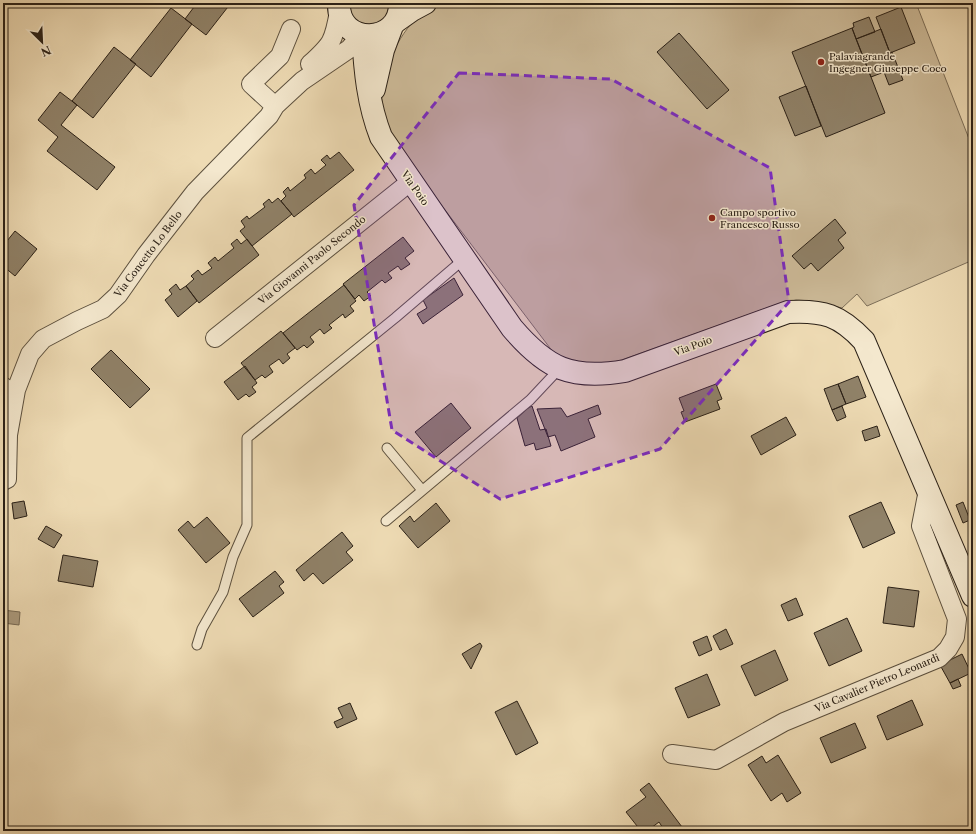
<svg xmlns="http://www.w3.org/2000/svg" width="976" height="834" viewBox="0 0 976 834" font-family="'Libre Caslon Text',serif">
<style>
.green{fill:#cdbb99;stroke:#7c6e58}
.water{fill:#ac9c7f;stroke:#786b55}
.building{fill:#908269;stroke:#2b2117}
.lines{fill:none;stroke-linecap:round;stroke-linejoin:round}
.lane-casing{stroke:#5c503e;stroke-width:11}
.street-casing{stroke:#5c503e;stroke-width:20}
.secondary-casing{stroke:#2b2117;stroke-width:24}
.lane{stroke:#f4e8ce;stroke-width:9}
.street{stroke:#f4e8ce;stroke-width:18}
.secondary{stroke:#f4e8ce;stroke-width:22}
.marked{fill:#7b2cbf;fill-opacity:0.2;stroke:#7b2cbf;stroke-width:3;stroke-dasharray:8 5;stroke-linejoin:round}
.poi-dot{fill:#8f2418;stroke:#f4e8ce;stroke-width:1.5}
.labels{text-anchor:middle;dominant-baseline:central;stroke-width:3;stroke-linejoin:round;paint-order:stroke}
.poi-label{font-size:10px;fill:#2b2117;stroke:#f4e8ce;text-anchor:start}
.street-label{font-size:10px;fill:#2b2117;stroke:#f4e8ce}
</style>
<rect width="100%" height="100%" fill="#eedbb4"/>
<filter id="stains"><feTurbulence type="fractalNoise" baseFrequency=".005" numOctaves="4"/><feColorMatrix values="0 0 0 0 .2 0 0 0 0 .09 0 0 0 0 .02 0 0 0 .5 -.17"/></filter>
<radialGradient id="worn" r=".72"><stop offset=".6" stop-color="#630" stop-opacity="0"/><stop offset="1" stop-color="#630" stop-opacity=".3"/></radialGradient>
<!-- green -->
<path class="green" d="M347,3h44l-2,10 -9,10 -14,2 -12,-5z
M447,3h469l57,146v111l-106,46 -10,-12 -15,14 -30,-7 -16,-1 -21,5 -153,55c-24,6 -50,7 -69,-8l-152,-200c-7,-11 -14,-23 -17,-36 -8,-31 7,-68 27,-92 8,-10 24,-17 36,-21z"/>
<!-- water -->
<path class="water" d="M3,610l17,2 -1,13 -16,-2z"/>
<!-- building -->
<path class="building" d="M197,3h34l-25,32 -21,-16z
M901,7l14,36 -25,10 -14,-36z
M171,8l21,16 -41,53 -21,-17z
M869,17l6,15 -19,7 -4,-11 2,-1 -1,-4z
M852,28l33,85 -59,24 -34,-85z
M881,29l9,24 2,-1 11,28 -14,5 -5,-13 -13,5 -15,-38z
M679,33l50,57 -22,19 -50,-57z
M114,47l22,17 -43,54 -21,-17z
M806,86l15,40 -26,10 -16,-39z
M60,92l17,13 -16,20 54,42 -18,23 -50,-39 11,-14 -20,-17z
M339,152l15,18 -60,47 -13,-16 5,-5 -3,-4 5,-5 2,4 16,-13 -2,-3 7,-6 4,5 11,-9 -5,-5 6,-5 3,4z
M278,198l14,16 -40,32 -12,-15 5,-4 -4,-6 6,-5 2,3 16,-12 -2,-3 6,-5 3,4z
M835,219l11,14 -8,7 6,8 -26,23 -7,-8 -7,6 -12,-13z
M15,231l22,18 -22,27 -12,-10v-20z
M403,237l11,14 -9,7 5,6 -9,6 -3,-4 -10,7 4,5 -7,5 -3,-3 -15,12 4,4 -7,5 -5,-6 -4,4 -12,-15z
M237,239l4,5 6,-5 12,16 -60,48 -13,-17 8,-7 -3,-3 7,-6 4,5 10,-7 -4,-5 7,-6 3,4 16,-13 -3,-4z
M454,278l9,17 -40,29 -6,-10 10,-6 -4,-8z
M176,284l4,6 6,-4 11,15 -19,16 -13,-17 7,-6 -3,-4z
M344,285l12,16 -6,5 4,5 -9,7 -2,-4 -14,11 3,3 -8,6 -4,-5 -10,8 4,5 -7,6 -3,-3 -7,5 -14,-17z
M281,331l14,17 -8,6 3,4 -7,6 -4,-5 -10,7 4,6 -8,6 -3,-3 -7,5 -14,-17z
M111,350l39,39 -20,19 -39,-39z
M245,366l12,17 -5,4 4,5 -7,5 -3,-3 -8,6 -14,-18z
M858,376l8,21 -20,7 -8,-20z
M716,384l6,15 -5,2 3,8 -35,13 -4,-10 3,-1 -5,-13z
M838,384l8,20 -14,6 -8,-21z
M451,403l20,25 -35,29 -21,-25z
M598,405l3,9 -13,5 7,18 -34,14 -6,-16 -7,2 -11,-28 24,-1 6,9z
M532,406l8,24 6,-1 5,17 -15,4 -2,-7 -9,3 -8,-28 11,-10z
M842,406l4,11 -9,4 -5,-11z
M786,417l10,18 -35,20 -10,-19z
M877,426l3,10 -15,5 -3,-10z
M24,501l3,15 -13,3 -2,-16z
M881,502l14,31 -32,15 -14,-32z
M963,502l7,18 -7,3 -7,-18z
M436,503l14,18 -32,27 -19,-22 11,-10 4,6z
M207,517l23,26 -24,20 -28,-33 10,-9 6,7z
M46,526l16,9 -8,13 -16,-9z
M342,532l11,14 -7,6 7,8 -30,24 -10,-11 -9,8 -8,-11z
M63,555l35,6 -5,26 -35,-6z
M275,571l9,11 -5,4 5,7 -31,24 -14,-18z
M888,587l31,4 -5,36 -31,-4z
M796,598l7,17 -15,6 -7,-16z
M847,618l15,33 -33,15 -15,-33z
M726,629l7,15 -13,6 -7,-14z
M707,636l5,14 -13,6 -6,-14z
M480,643l2,3 -11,23 -9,-15z
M775,650l13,30 -33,16 -14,-30z
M962,654l9,19 -21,10 -10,-18z
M707,674l13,31 -32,13 -13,-30z
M958,679l3,7 -8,3 -3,-6z
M912,700l11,25 -36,15 -10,-24z
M517,701l21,42 -22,12 -21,-43z
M350,703l7,16 -20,9 -3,-6 9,-4 -5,-10z
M855,723l11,25 -35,15 -11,-25z
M778,755l23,38 -14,9 -5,-9 -11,8 -23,-36 14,-9 4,7z
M649,783l36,48h-20l-6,-9 -12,9h-6l-15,-19 20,-15 -6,-7z"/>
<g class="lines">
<defs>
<path id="lane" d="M3,381l13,9
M387,448l35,42
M386,521l144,-121 30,-32
M197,645l5,-16 21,-37 10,-35 14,-32v-87l148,-120 69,-59"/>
<path id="street" d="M310,64c22,-20 24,-23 29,-53
M275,106l-24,-22 29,-28 11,-27
M215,338l195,-156
M3,481l4,-2 1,-44 8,-45 14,-36 13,-15 34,-18 26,-12 15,-14 28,-40 49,-63 74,-76 6,-10 27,-25 47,-32 12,-14
M672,754l44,6 68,-38 155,-64 9,-9 7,-12 2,-18 -36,-93 7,-36"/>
<path id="secondary" d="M339,3c-2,43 62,43 61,0
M395,22l17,-12 13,-7
M363,35c2,35 5,69 18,102l131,191c35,41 59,52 113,43l163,-59c35,-2 52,3 76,29l109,255
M374,89l9,-39 9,-24"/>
</defs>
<!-- lane casing -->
<use href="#lane" class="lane-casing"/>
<!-- street casing -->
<use href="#street" class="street-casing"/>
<!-- secondary casing -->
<use href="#secondary" class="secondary-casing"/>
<!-- lane -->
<use href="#lane" class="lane"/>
<!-- street -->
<use href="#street" class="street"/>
<!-- secondary -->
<use href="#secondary" class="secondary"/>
</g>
<!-- marked area -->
<path class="marked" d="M459,73l152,6 159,89 19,134 -129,147 -160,50 -108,-69 -38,-225z"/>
<!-- markers -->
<g class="poi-dot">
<circle cx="821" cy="62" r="4"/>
<circle cx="712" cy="218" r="4"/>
</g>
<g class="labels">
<!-- poi labels -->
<g class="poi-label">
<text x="829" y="56">Palaviagrande<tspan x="829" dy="12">Ingegner Giuseppe Coco</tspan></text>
<text x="720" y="212">Campo sportivo<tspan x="720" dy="12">Francesco Russo</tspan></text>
</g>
<!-- street labels -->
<g class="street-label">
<text transform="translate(415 188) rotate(55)">Via Poio</text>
<text transform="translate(148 254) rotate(-53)">Via Concetto Lo Bello</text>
<text transform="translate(312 260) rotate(-39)">Via Giovanni Paolo Secondo</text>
<text transform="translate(693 346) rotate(-20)">Via Poio</text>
<text transform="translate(877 683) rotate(-23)">Via Cavalier Pietro Leonardi</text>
</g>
</g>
<!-- margin -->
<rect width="976" height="834" fill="none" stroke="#eedbb4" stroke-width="16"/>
<rect x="4" y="4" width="968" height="826" fill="none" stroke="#2b2117" stroke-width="2"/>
<rect x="8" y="8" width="960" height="818" fill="none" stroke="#2b2117"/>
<!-- north arrow -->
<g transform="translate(42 42) rotate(156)" stroke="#f4e8ce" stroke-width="3" paint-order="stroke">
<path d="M0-3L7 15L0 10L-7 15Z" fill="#2b2117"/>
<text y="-6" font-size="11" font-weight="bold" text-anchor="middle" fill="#2b2117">N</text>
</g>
<rect width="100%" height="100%" filter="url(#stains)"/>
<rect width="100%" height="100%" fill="url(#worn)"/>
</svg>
